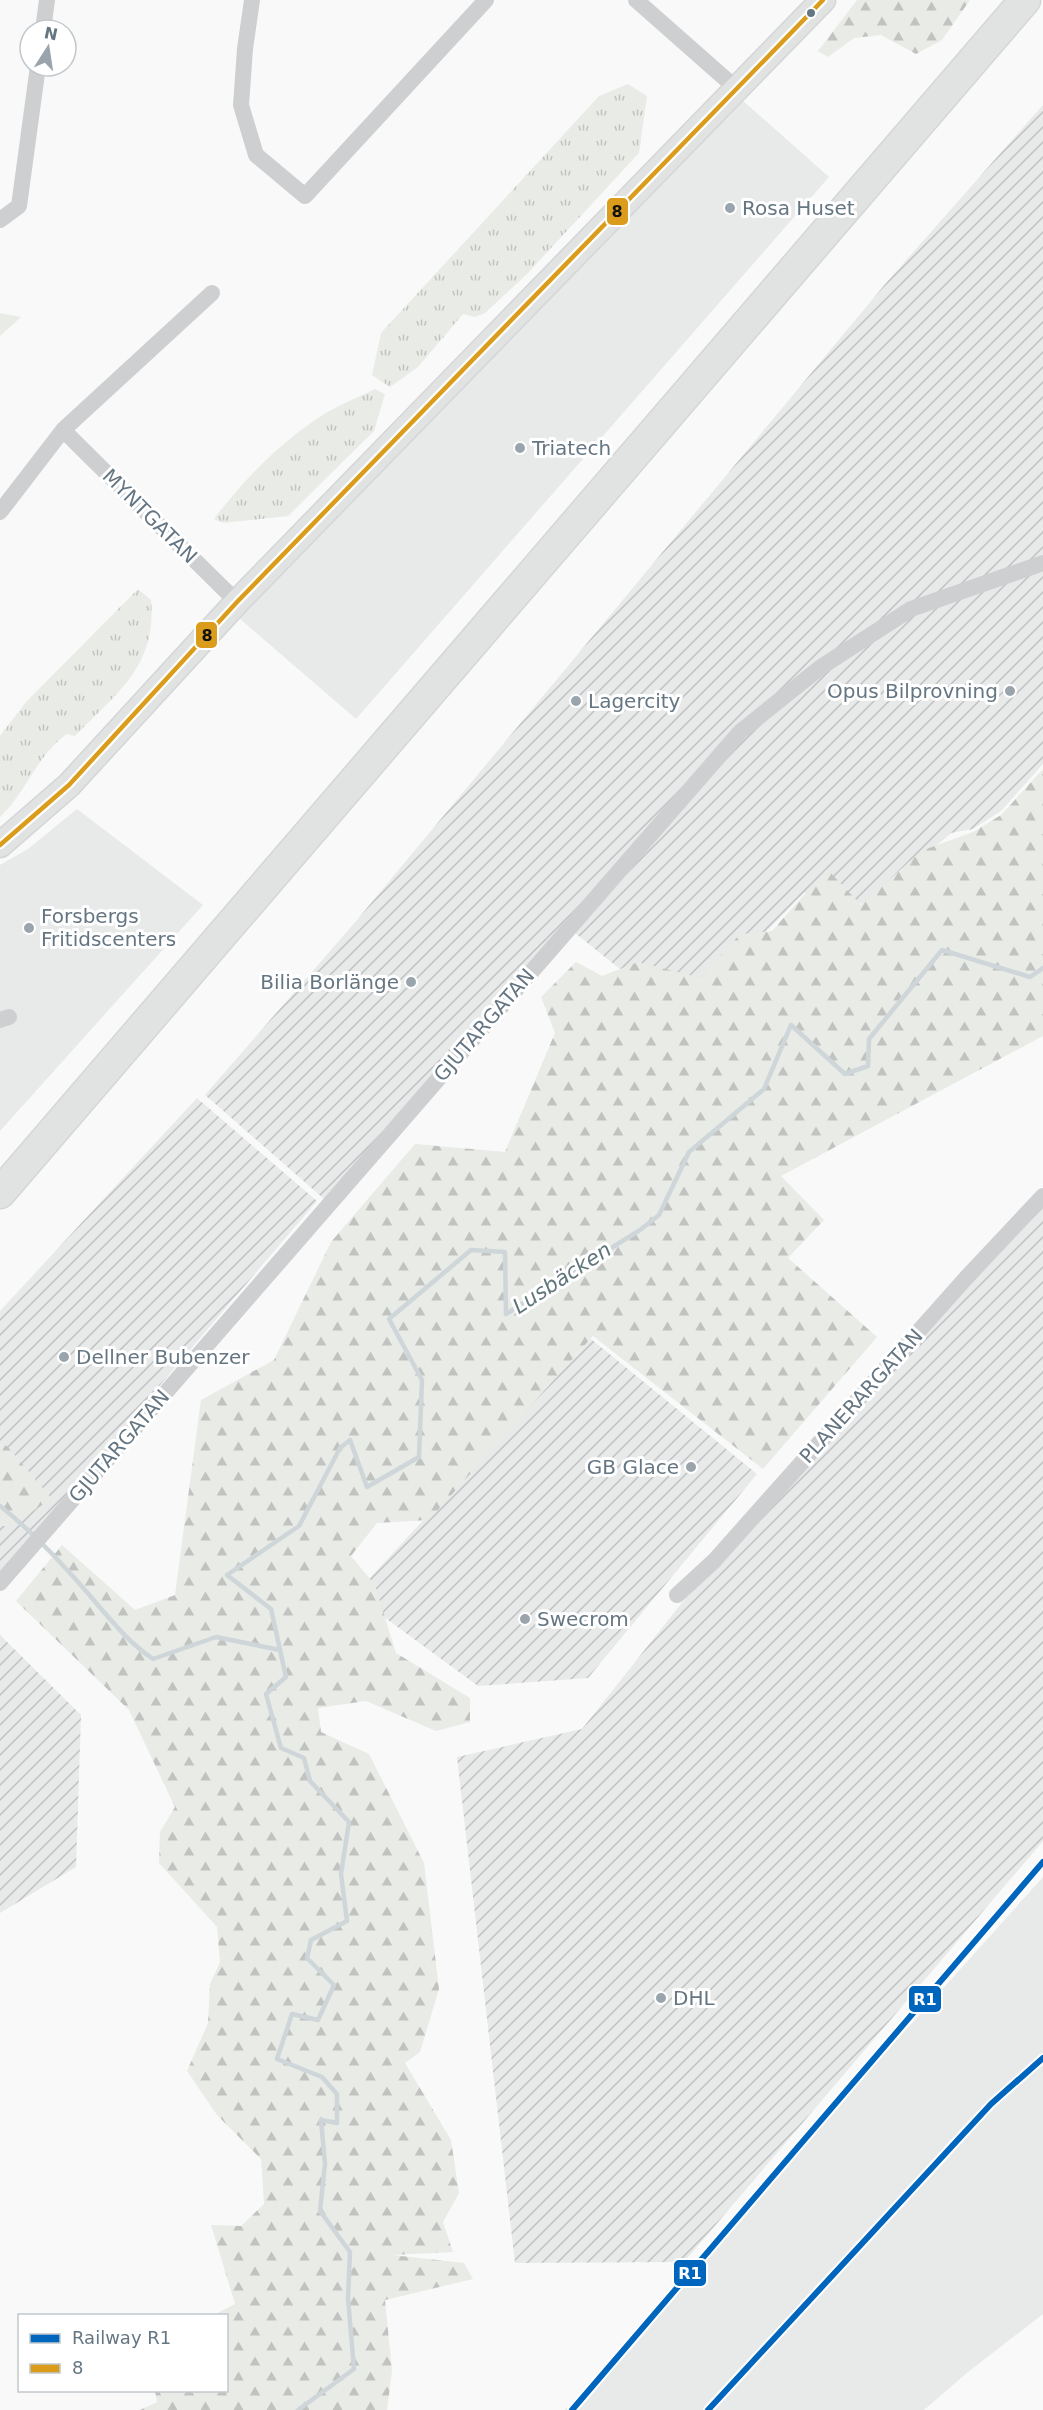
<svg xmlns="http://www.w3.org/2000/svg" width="1043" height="2410" viewBox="0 0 1043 2410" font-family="'DejaVu Sans',sans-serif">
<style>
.built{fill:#e8e9e9}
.industrial{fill:url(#industrial-furrows)}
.grass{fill:url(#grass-tufts)}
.forest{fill:url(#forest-firs)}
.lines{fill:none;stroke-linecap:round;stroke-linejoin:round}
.stream{stroke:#ced6d9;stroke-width:4.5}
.secondary-casing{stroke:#d5d6d7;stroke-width:27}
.highway-casing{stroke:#d5d6d6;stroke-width:33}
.street{stroke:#cecfd0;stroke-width:16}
.secondary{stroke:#e1e2e2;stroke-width:24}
.highway{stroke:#e1e2e2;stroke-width:30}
.bus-1-casing{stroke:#fff;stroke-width:9}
.bus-1{stroke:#da9c1a;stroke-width:4.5}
.rail-1-casing{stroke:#fff;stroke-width:10}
.rail-1{stroke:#0065bd;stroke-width:6}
.bus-dot{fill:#657683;stroke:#fff;stroke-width:2}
.poi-dot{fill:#99a4ac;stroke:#fff;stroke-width:2}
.labels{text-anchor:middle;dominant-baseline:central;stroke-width:6;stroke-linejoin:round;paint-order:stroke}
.poi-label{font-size:20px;fill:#657683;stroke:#fff;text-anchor:start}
.street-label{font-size:20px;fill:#657683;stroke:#fff}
.water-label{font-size:21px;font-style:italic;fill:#60757c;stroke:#fff}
.line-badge{stroke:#fff;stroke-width:2}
.badge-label{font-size:16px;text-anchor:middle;font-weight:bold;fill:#fff}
.pale-badge-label{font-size:16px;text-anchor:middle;font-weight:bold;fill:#111}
</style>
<defs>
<pattern id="industrial-furrows" width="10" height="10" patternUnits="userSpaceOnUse" patternTransform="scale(1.5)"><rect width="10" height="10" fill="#e8e9e9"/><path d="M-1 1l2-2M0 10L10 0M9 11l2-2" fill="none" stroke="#c0c1c2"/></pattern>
<pattern id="grass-tufts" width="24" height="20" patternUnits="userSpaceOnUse" patternTransform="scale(1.5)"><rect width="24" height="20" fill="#e8ebe6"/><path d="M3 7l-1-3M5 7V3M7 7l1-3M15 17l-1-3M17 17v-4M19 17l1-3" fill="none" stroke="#c0c3c0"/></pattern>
<pattern id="forest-firs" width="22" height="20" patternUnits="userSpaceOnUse" patternTransform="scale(1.5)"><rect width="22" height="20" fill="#e8ebe6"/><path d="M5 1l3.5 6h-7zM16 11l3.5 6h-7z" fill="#c0c3c0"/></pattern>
</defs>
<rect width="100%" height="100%" fill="#f9f9f9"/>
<!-- built -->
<path class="built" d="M741,99l88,78 -473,542 -117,-101z
M77,809l126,96 -203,226v-266l28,-16z
M1043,1877v437l-75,58 -44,38h-359z"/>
<!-- industrial -->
<path class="industrial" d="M1043,105v659l-42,47 -28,18 -22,4 -82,72 -65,-12 -123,125 -111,-89 -246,270 -119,-104 152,-175 529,-637z
M197,1098l120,103 -317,372v-262z
M1043,1196v645l-359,421 -169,1 -58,-506 125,-28 148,-187z
M591,1339l166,135 -169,204 -110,8 -124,-91z
M0,1635l81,80 -5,152 -76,46z"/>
<!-- grass -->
<path class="grass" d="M628,84l19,12 -8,57 -112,121 -42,39 -10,4 -12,-3 -45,53 -28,20 -18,-12 9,-42 218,-237z
M0,313l21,4 -21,19z
M375,389l10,5 -11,37 -86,85 -65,7 -9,-4c29,-39 66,-76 107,-103 17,-11 36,-18 54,-27z
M138,589l13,11c6,66 -34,93 -76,136l-8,-2c-29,19 -41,59 -67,83v-81l26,-34z"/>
<!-- forest -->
<path class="forest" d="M857,0h113l-28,40 -26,14 -35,-19 -27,3 -26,19 -10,-6z
M1043,769v267l-262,140 43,44 -36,38 89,79 -114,132 -170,-133 -164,184 -52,3 -26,33 24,29 21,68 74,45v24l-34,9 -70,-30 -48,7 3,24 48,22 55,109 15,126 -19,63 -15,11 46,77 8,53 -16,29 10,30 -61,3 72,8 9,16 -88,21 7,71 -5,39h-247l17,-8 -2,-11 71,-1v-74l-12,-1 21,-11 -24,-79 30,1 23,-22 -3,-45 -44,-44 -30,-44 21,-48 2,-39 10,-22 -3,-35 -58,-64 1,-31 15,-25 -46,-97 -113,-109 46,-56 73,65 40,-15 26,-195 73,-40 57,-118 84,-98 90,8 50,-119 -14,-36 35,-35 26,14 36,-14 63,16 39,-44 32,-3 55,-62 34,36 60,-54 52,-19 28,-17z
M0,1444l7,2 45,53 -44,27h-8z"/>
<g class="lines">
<!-- stream -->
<path class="stream" d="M0,1506c32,25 59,54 85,84 22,25 41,51 68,69l63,-22 64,13
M298,2410l56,-41 -6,-71 2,-46 -30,-41 5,-47 -4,-44 16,3v-29l-15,-17 -45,-18 15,-45 26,6 16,-35 -27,-27 4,-18 36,-19 -6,-47 8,-52 -39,-41 -6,-23 -23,-10 -15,-54 20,-17 -15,-68 -44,-34 72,-49 41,-78 10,-8 17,47 52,-30 3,-77 -33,-61 82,-69 34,2 1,62 134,-84 19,-15 30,-63 75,-63 27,-64 54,49 23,-8 1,-27 73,-89 88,27 13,-9"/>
<defs>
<path id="secondary" d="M0,845l69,-60 168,-183 586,-602"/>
<path id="highway" d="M0,1193l1025,-1193"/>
</defs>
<!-- secondary casing -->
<use href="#secondary" class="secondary-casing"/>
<!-- highway casing -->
<use href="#highway" class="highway-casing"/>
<!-- street -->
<path class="street" d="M252,0l-7,49 -4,56 15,50 49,41 181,-196
M636,0l102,90
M43,30l4,-30
M0,220l19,-14 19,-140
M63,430l174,172
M0,512l63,-82 149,-137
M0,1020l9,-3
M0,1583l740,-851 81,-65 90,-58 132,-46
M677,1595l37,-34 252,-283 77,-82"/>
<!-- secondary -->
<use href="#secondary" class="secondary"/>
<!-- highway -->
<use href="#highway" class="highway"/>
<defs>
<path id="bus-1" d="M0,845l69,-60 168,-183 586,-602"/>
</defs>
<!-- bus-1 casing -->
<use href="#bus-1" class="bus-1-casing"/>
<!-- bus-1 -->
<use href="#bus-1" class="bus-1"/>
<defs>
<path id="rail-1" d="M572,2410l471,-548
M708,2410l283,-306 52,-46"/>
</defs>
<!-- rail-1 casing -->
<use href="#rail-1" class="rail-1-casing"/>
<!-- rail-1 -->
<use href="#rail-1" class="rail-1"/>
</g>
<!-- markers -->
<circle class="bus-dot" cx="811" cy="13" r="5"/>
<g class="poi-dot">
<circle cx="730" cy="208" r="6"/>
<circle cx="520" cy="448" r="6"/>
<circle cx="1010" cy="691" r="6"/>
<circle cx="576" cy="701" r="6"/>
<circle cx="29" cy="928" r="6"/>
<circle cx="411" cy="982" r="6"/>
<circle cx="64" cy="1357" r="6"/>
<circle cx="691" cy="1467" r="6"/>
<circle cx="525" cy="1619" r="6"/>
<circle cx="661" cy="1998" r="6"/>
</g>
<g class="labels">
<!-- poi labels -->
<g class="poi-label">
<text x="742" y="208">Rosa Huset</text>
<text x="532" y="448">Triatech</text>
<text x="998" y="691" text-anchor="end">Opus Bilprovning</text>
<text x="588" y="701">Lagercity</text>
<text x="41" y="916">Forsbergs<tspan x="41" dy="23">Fritidscenters</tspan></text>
<text x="399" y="982" text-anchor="end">Bilia Borlänge</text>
<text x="76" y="1357">Dellner Bubenzer</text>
<text x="679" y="1467" text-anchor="end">GB Glace</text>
<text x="537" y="1619">Swecrom</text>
<text x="673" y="1998">DHL</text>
</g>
<!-- street labels -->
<g class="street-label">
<text transform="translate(150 516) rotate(45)">MYNTGATAN</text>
<text transform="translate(484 1025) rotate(-49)">GJUTARGATAN</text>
<text transform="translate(861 1396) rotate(-48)">PLANERARGATAN</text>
<text transform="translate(119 1446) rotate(-49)">GJUTARGATAN</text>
</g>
<!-- water labels -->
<g class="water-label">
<text transform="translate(562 1278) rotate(-33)">Lusbäcken</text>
</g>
</g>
<g class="line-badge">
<rect x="606" y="197" width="23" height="29" rx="6" fill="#da9c1a"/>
<rect x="195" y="621" width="23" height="28" rx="6" fill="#da9c1a"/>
<rect x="908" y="1985" width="34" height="28" rx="6" fill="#0065bd"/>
<rect x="673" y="2259" width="34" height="28" rx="6" fill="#0065bd"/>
</g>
<g class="badge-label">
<text x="925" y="2005">R1</text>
<text x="690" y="2279">R1</text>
</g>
<g class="pale-badge-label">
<text x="617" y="217">8</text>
<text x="207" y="641">8</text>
</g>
<!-- legend -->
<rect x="18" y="2314" width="210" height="78" fill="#ffffff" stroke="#c1c8cd" stroke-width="1.5"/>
<rect x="30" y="2334" width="30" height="9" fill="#0065bd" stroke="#c1c8cd" stroke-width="1.5"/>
<text x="72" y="2344" font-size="18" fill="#657683">Railway R1</text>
<rect x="30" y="2364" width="30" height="9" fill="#da9c1a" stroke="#c1c8cd" stroke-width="1.5"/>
<text x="72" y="2374" font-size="18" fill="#657683">8</text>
<!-- north arrow -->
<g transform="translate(48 48) rotate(12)"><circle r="28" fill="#ffffff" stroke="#c1c8cd" stroke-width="1.5"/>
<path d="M0-4.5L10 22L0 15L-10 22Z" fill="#99a4ac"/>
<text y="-9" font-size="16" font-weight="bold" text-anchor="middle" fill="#657683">N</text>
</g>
</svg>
